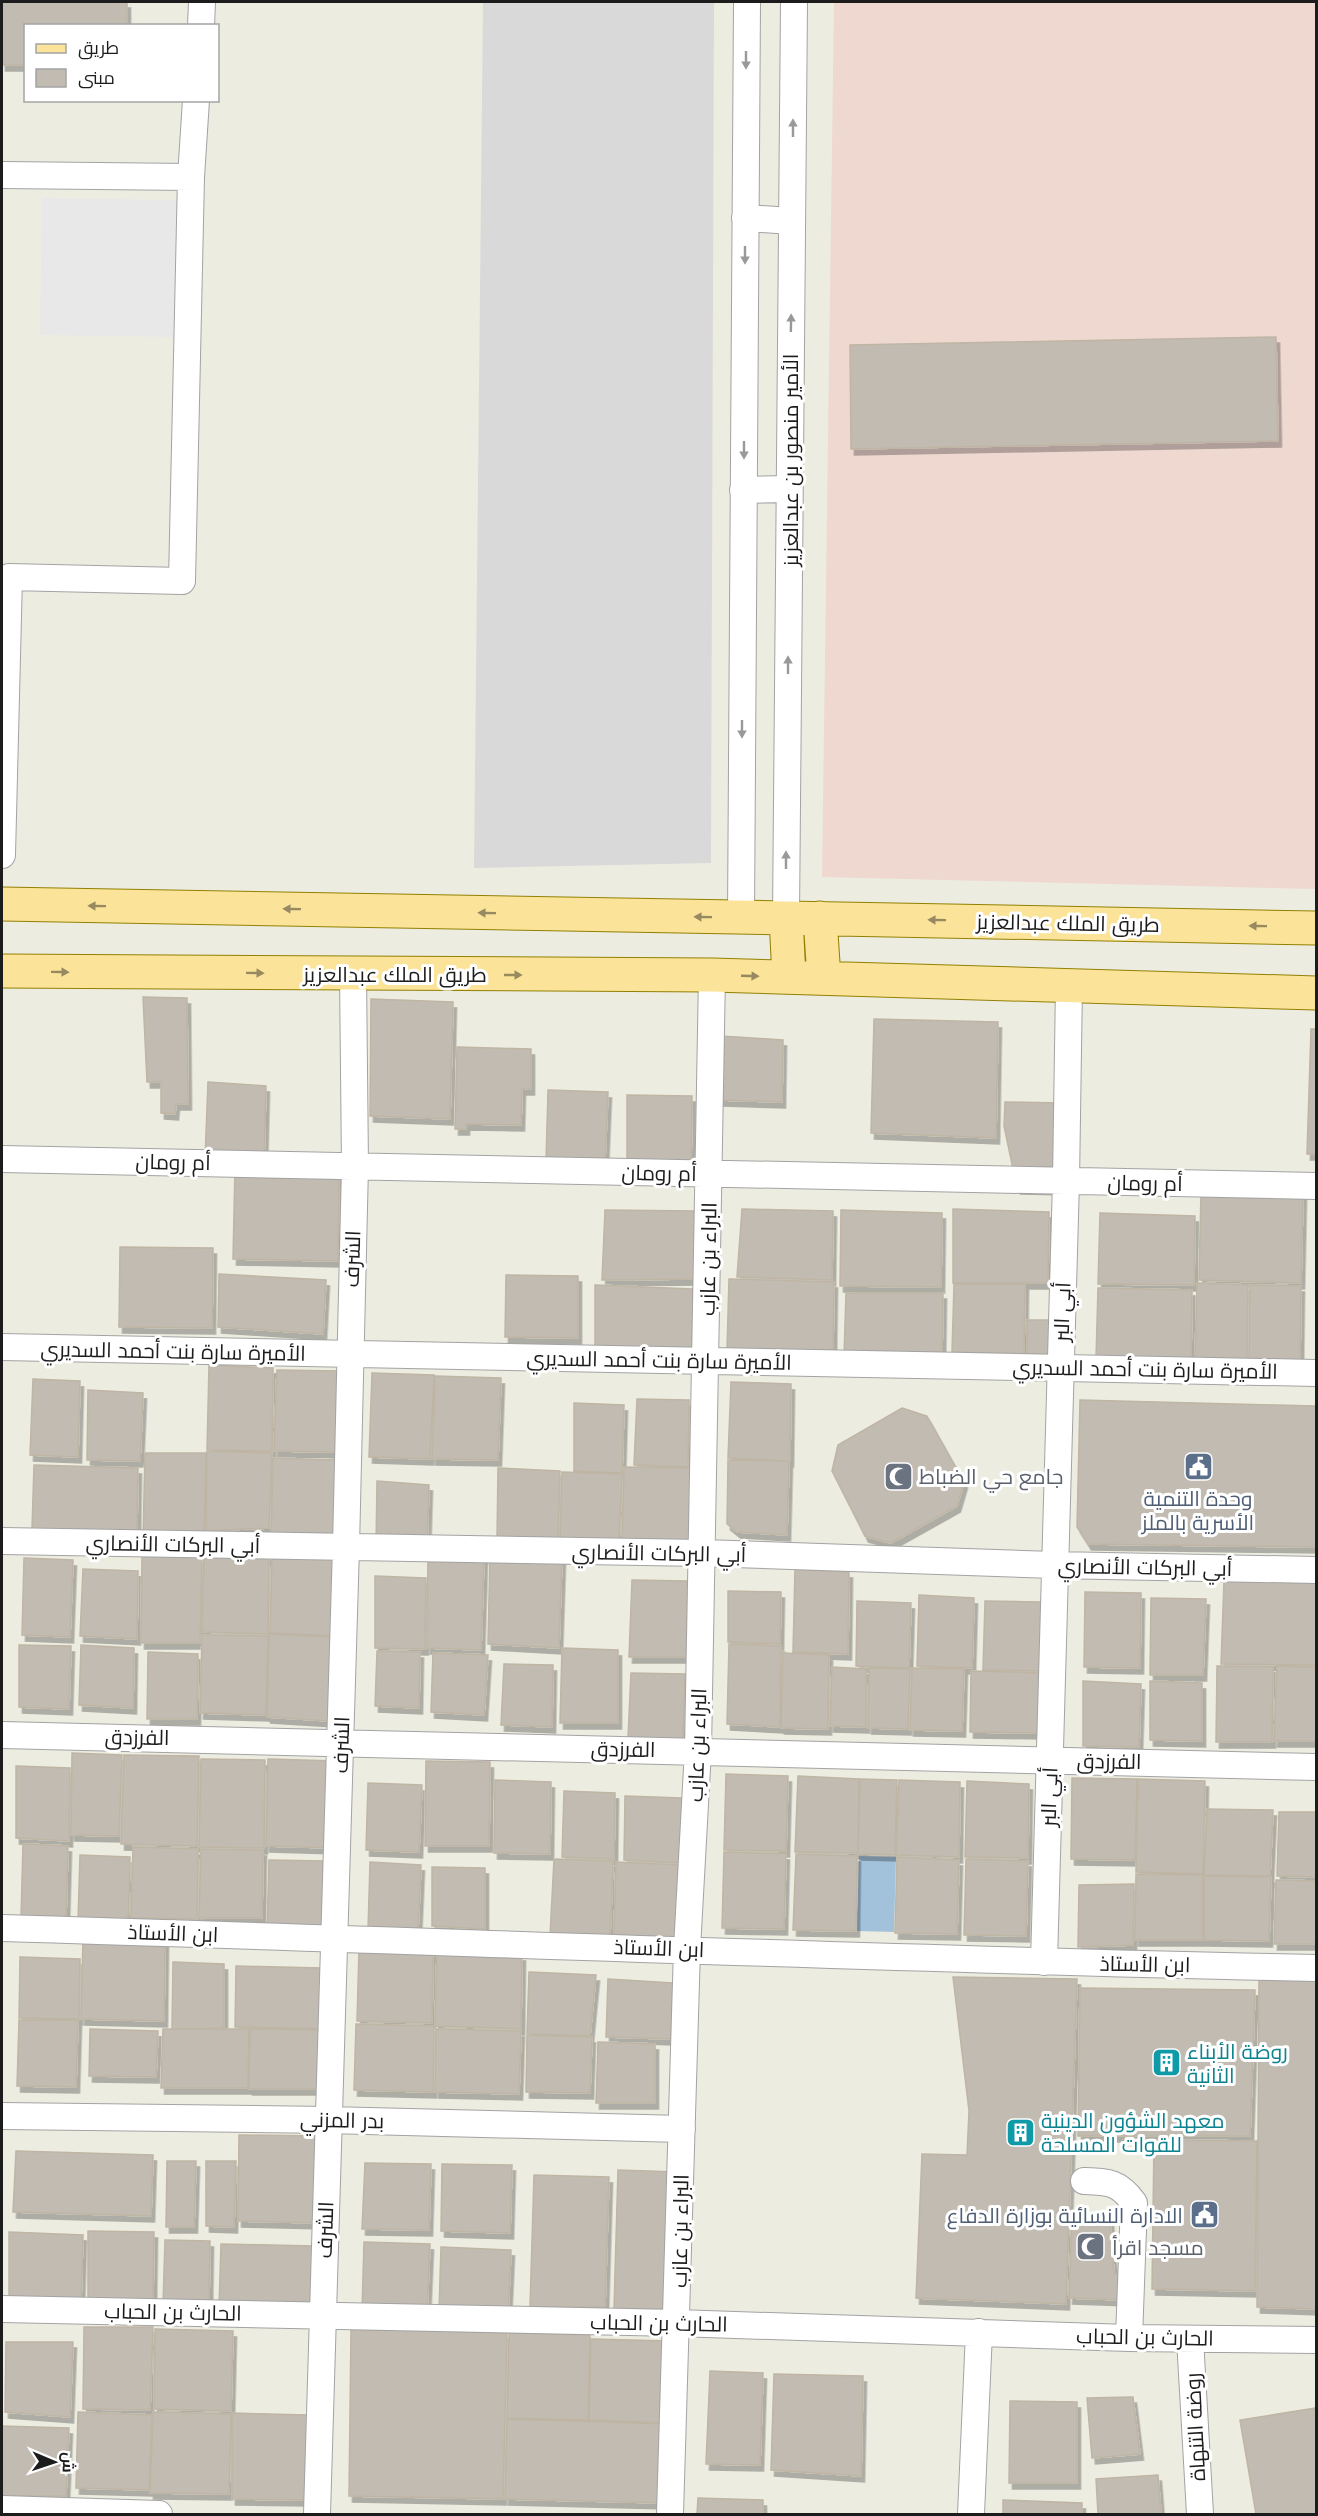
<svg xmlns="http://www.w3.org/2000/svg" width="1318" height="2516" viewBox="0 0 1318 2516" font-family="Inter,Cairo,sans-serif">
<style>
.residential{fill:#dad9d9}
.commercial{fill:#efd8d0}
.parking{fill:#e8e8e8}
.water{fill:#a2c2db}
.building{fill:#c2bbb1;stroke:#bfb5a4;stroke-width:1.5;filter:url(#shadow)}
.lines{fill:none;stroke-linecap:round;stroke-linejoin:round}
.minor-casing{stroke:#a3a3a3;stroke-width:28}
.major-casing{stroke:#928002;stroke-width:35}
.minor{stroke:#fff;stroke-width:26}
.major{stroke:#fbe499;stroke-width:33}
.oneway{fill:#999}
.oneway2{fill:#978a61}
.labels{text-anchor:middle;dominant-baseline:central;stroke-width:6;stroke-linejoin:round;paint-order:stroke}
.street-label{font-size:21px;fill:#1c1c1c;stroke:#fff}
.worship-label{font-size:21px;fill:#5b616d;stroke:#fff;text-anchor:start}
.service-label{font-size:21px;fill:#4e5e75;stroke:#fff}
.culture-label{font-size:21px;fill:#0d838f;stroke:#fff;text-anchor:start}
</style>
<defs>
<filter id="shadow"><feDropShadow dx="3.5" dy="6" stdDeviation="0" flood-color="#0004"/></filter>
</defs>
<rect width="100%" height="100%" fill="#edece1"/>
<!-- residential -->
<path class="residential" d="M483,2h231l-3,861 -237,5z"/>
<!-- commercial -->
<path class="commercial" d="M834,2h482v887l-494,-12z"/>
<!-- parking -->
<path class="parking" d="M42,198l137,2 -2,137 -137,-2z"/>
<!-- water -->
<path class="water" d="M859,1856l37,1 -2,75 -37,-1z"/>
<!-- building -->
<path class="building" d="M2,2h125v24h-101v39h-24z
M1276,337l2,104 -427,8 -1,-104z
M143,997l44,1 1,106h-12l-1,10 -14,-1v-31h-14z
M371,999l82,3 -3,117 -80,-3z
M874,1019l124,3 -2,116 -125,-5z
M1311,1029h5v125h-9z
M721,1036l62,4 -1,62 -62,-2z
M457,1047l74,2v40h-9l-1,36 -55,-1v5h-11z
M208,1082l58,4 -2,74 -59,-2z
M548,1090l60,2 -3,69h-59z
M627,1095l65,1 -1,74 -64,-2z
M1005,1102l60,1 -3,86 -45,-1 -13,-62z
M235,1168l104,3 -1,90 -105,-2z
M1201,1192l102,2 -2,89 -102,-3z
M742,1209l91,2 -1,69 -95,-3z
M953,1209l96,3 -1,71h-95z
M605,1210l91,1 -1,68 -93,1z
M841,1210l101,3 -1,74 -101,-1z
M1100,1213l95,3 -1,69 -96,-1z
M120,1247l93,1 -1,80 -93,-1z
M219,1274l107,6 -3,54 -105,-7z
M506,1275l72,1v62l-73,-1z
M729,1279l105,3 -1,68 -106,-1z
M1197,1283l51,2 -1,76h-52z
M954,1284h71l-1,70 -72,-2z
M595,1285l98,4 -1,60 -97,-3z
M1250,1285l51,1 -1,77 -51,-1z
M1098,1288l94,2 -1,69 -95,-1z
M846,1293h97l-1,66 -98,-3z
M1027,1320h22l-1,35 -21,-1z
M209,1365l64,3 -1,83 -65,-1z
M277,1370l62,1 -2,81 -63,-1z
M372,1373l62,2 -4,84 -61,-2z
M435,1376l66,2 -3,82 -66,-1z
M33,1379l47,2 -2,76 -48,-2z
M731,1382l60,2 -1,77 -62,-3z
M88,1390l55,3 -3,68 -53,-1z
M637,1399l52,1 -1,67 -54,-2z
M1080,1400l236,6v141l-228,-3 -11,-17z
M574,1403l50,2 -2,68 -48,-2z
M902,1408l25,8 37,66 -7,24 -66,37 -26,-7 -33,-65 6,-26z
M207,1451l65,2 -3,75 -63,3z
M145,1453h61l-2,87 -61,-1z
M273,1458l64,2v78l-66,-1z
M728,1460l61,1 -2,74 -50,-3 -10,-8z
M34,1465l104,3 -1,63 -105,-2z
M624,1467l67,1 -2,73h-67z
M498,1468l62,3 -2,70 -61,-2z
M562,1472l60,2 -3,68 -59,-2z
M377,1481l52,4 -2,62 -51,-1z
M204,1554l65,1 -1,79 -66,-2z
M142,1555l60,2 -2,86h-59z
M272,1555l63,2 -1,79 -64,-3z
M428,1555l56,2 -3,93 -54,-2z
M490,1555l72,2 -3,91 -71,-4z
M24,1558l49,2 -3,77 -48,-2z
M83,1569l55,2 -1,68 -57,-3z
M795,1569l54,3 -1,82 -55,-2z
M375,1576l51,2 -1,71 -50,-1z
M632,1580l56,1 -2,76h-57z
M1224,1581l92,2v82l-95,-1z
M728,1591l53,1 -1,52 -52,-2z
M1085,1592l56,1 -1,75 -56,-1z
M919,1595l55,3 -2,70 -55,-2z
M1151,1598l55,1 -3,76h-53z
M857,1601l54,2 -2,65 -53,-2z
M985,1601l58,1 -2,69 -58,-1z
M269,1634l63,3 -2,84 -63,-4z
M202,1635l66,1 -2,79 -66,-2z
M729,1644l52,2 -1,81 -53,-3z
M19,1645l52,1 -2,63 -50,-2z
M81,1645l53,3 -1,60 -54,-3z
M562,1648l56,2v73h-58z
M377,1651l43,1 -1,56 -44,-2z
M148,1652l50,2 -1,65h-50z
M433,1653l55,2 -4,60 -53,-3z
M783,1653l46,2 -1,74 -47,-1z
M504,1664l49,1 -1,62 -51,-2z
M1217,1666l56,1 -1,75h-56z
M1277,1666l39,1v74h-42z
M832,1667l34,2v58l-36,-1z
M869,1668l41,1 -2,60 -40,-1z
M912,1668l52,1 -2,62 -52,-1z
M971,1671l71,2v60l-72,-1z
M631,1673l54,1 -2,66 -55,-2z
M1083,1681l58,3 -2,63 -56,-1z
M1150,1681l52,2v58l-52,-1z
M72,1753l50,2 -3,81 -48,-1z
M124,1755l75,1 -2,90 -76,-2z
M201,1759l64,1 -1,88 -65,-1z
M268,1759l68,2 -3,87 -67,-2z
M426,1761l64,1 -1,84h-64z
M16,1766l54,2 -1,73 -53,-3z
M726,1774l62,2 -2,75 -62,-1z
M798,1776l61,3 -1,74 -63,-1z
M1072,1778l65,1 -2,81 -64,-1z
M860,1779l37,1 -2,75 -37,-1z
M1138,1779l67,2 -2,93 -67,-2z
M495,1780l56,2 -1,72 -56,-1z
M899,1780l61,2 -1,75 -63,-2z
M967,1781l62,3 -1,74 -63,-1z
M368,1783l54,2 -3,67 -53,-2z
M564,1791l51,2 -1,66 -52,-2z
M625,1796l57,2 -2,65 -56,-3z
M1207,1809l66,1 -3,66 -66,-1z
M1279,1812h37v65l-39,-1z
M23,1844l45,2 -2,72 -45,-1z
M133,1847l65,2 -1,70 -66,-1z
M201,1849l62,1 -1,68h-63z
M724,1852l62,2 -2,75 -62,-1z
M796,1854l61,2 -1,75 -63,-1z
M80,1855l50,2 -2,68 -50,-3z
M897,1857l62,3 -2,74 -62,-1z
M554,1859l59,2 -3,76 -60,-1z
M966,1859l62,2 -2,75 -62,-1z
M269,1860l55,1 -2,72 -55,-2z
M370,1862l51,3 -3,67 -50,-2z
M616,1862l65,3 -3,75 -64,-4z
M432,1867l53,1v61l-53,-3z
M1136,1874l67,1v65h-68z
M1204,1876l67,1 -2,64 -65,-1z
M1276,1880l40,1v63h-42z
M1134,1884l-1,61 -55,2 1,-62z
M83,1938l82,2 -1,81 -83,-2z
M359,1949l74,2 -1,72 -75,-2z
M437,1953l85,2 -1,74 -86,-3z
M20,1957l60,2 -1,60 -60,-1z
M173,1962l51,2v64l-52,1z
M236,1966l86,2 -1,61 -86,-2z
M529,1972l67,3 -6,61 -63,-2z
M953,1977l124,2 -11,325 -150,-6 6,-144 45,1 2,-44z
M608,1979l65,4 -2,56 -65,-2z
M1259,1979l57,1v329l-59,-2z
M1080,1988l175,2 -5,146h-172z
M19,2020h59l-2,67 -59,-1z
M356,2024l78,2 -1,66 -79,-2z
M90,2029l68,2 -2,46 -67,-1z
M163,2029h86l-1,59h-87z
M250,2029l72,1 -1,59h-72z
M436,2029l85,2 -2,63 -84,-2z
M527,2035l65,2 -2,56 -64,-1z
M598,2042l57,2v59h-59z
M239,2135l82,1 -2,87 -81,-2z
M1154,2140l103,1 -2,150 -103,-2z
M16,2151l137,4 -2,61 -138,-4z
M167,2161h29l-2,66h-28z
M206,2161h30l-2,66 -28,-1z
M365,2163l66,1 -2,66 -67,-1z
M442,2164l70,1 -2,68 -69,-2z
M618,2170l59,2 -3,137h-60z
M534,2175l75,2 -4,130h-75z
M1110,2219l4,55h11v26l-56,-2 3,-78z
M88,2231l66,1 -1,69 -65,-2z
M9,2232l74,3 -2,66 -72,-3z
M165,2240l45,1 -1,64 -46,-1z
M364,2242l66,2 -3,69 -65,-1z
M221,2244l93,2 -2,63 -93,-2z
M441,2247l70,3 -3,64 -69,-3z
M84,2327h69l-3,83 -67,-1z
M155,2329l78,2 -2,80 -77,-2z
M351,2329l156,4 -4,166 -154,-3z
M509,2333l81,2 -2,85 -81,-2z
M591,2339l77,2 -2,82 -77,-3z
M6,2342h67l-3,75 -65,-5z
M710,2371l53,2 -3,92 -54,-1z
M774,2374l89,2 -2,100 -90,-6z
M1133,2397l7,57 -48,4 -5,-60z
M1010,2401l67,1v81h-68z
M1316,2408v106h-60l-16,-94z
M78,2412l74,3 -3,75 -73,-2z
M153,2412l78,2 -2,80 -79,-1z
M232,2413l75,2 -1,85 -74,-1z
M507,2419l159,5 -2,79 -159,-4z
M2,2426l67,2 -3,68h-64z
M1158,2475l3,39h-63l-2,-35z
M698,2498l65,2v14h-66z
M1003,2500l79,3v11h-79z"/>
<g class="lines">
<defs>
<path id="minor" d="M201,26l1,-24
M2,175l189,2
M745,218l47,3
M743,490l46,-1
M2,855l7,-278 173,4 9,-404 5,-77
M741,917l6,-915
M786,918l8,-916
M2,1159l1314,27
M2,1347l1314,26
M2,1541l700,12 352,12 262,5
M2,1735l1314,32
M2,1928c438,13 876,31 1314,40
M1044,1962l22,-781 3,-196
M2,2116l326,4 354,9
M1084,2181c25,1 35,1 50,22l-5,135
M2,2309l675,14 452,15 187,2
M1190,2339l10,175
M2,2509l157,5
M317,2514l29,-967 9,-381 -2,-192
M670,2514l17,-565 11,-199 14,-775
M971,2514l8,-182"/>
<path id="major" d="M2,904l784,14 3,59
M786,918l530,10
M820,918l4,60
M2,971l710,4 604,18"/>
</defs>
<!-- minor casing -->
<use href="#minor" class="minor-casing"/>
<!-- major casing -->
<use href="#major" class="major-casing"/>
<!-- minor -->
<use href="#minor" class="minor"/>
<!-- major -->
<use href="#major" class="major"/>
</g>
<!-- one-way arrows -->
<defs><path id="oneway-solid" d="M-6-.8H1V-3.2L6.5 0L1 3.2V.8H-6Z" transform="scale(1.5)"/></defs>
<g class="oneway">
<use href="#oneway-solid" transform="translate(746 60) rotate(90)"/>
<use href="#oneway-solid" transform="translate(793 128) rotate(-90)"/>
<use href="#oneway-solid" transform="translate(745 255) rotate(90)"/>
<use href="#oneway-solid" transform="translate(791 323) rotate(-89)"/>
<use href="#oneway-solid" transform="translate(744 450) rotate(90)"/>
<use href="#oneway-solid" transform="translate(788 665) rotate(-90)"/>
<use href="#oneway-solid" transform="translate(742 729) rotate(90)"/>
<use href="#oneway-solid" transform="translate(786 860) rotate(-90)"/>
</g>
<g class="oneway2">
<use href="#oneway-solid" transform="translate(97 906) rotate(-179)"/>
<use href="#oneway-solid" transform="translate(292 909) rotate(-179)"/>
<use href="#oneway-solid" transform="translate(487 913) rotate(-179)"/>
<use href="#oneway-solid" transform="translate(703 917) rotate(-179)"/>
<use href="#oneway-solid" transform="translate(937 920) rotate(-179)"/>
<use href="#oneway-solid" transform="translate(1258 926) rotate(-179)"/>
<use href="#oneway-solid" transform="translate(60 972) rotate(1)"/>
<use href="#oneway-solid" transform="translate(255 973) rotate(1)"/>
<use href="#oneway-solid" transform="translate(513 975)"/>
<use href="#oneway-solid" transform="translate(750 976) rotate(2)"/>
</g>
<!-- icons -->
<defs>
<symbol id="civic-square" viewBox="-11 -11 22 22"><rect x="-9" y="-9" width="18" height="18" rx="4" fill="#5c6f8a" stroke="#fff"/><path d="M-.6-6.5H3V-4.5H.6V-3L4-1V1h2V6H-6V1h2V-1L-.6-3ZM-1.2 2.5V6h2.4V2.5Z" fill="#fff"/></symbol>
<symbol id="mosque-square" viewBox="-11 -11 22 22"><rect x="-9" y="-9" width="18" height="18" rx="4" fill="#6b7280" stroke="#fff"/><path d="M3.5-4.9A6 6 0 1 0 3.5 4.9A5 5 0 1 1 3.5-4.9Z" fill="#fff"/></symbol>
<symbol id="building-square" viewBox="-11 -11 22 22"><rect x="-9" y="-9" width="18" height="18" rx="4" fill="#0f9aa8" stroke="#fff"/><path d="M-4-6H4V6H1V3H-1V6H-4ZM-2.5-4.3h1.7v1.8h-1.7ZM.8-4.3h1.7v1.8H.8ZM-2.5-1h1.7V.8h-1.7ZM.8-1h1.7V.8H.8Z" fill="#fff"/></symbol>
</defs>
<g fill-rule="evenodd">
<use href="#civic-square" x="1182" y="1450" width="33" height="33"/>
<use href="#mosque-square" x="882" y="1460" width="33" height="33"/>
<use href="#building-square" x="1150" y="2046" width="33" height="33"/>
<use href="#building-square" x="1004" y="2116" width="33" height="33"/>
<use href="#civic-square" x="1188" y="2198" width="33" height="33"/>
<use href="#mosque-square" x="1074" y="2230" width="33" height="33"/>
</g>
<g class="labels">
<!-- street labels -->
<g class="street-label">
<text transform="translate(790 460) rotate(-90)">الأمير منصور بن عبدالعزيز</text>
<text transform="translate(1068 923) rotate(1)">طريق الملك عبدالعزيز</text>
<text x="395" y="974">طريق الملك عبدالعزيز</text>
<text transform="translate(173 1162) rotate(1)">أم رومان</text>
<text transform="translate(659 1173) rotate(1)">أم رومان</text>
<text transform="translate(1145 1183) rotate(1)">أم رومان</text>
<text transform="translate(352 1259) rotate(-88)">الشرف</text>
<text transform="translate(708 1259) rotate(-89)">البراء بن عازب</text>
<text transform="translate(1062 1312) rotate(-88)">أبي البر</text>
<text transform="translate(173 1351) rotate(1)">الأميرة سارة بنت أحمد السديري</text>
<text transform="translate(659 1360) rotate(1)">الأميرة سارة بنت أحمد السديري</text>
<text transform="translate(1145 1369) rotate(1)">الأميرة سارة بنت أحمد السديري</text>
<text transform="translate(173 1544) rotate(1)">أبي البركات الأنصاري</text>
<text transform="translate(659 1553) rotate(1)">أبي البركات الأنصاري</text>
<text transform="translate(1145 1567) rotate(1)">أبي البركات الأنصاري</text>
<text transform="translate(137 1737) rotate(1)">الفرزدق</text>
<text transform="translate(341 1745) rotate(-88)">الشرف</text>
<text transform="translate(697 1745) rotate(-88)">البراء بن عازب</text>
<text transform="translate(623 1749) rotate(1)">الفرزدق</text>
<text transform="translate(1109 1761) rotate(1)">الفرزدق</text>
<text transform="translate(1049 1797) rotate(-88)">أبي البر</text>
<text transform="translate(173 1933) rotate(2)">ابن الأستاذ</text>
<text transform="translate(659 1948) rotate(2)">ابن الأستاذ</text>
<text transform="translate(1145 1964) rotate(1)">ابن الأستاذ</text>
<text transform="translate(342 2120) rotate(1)">بدر المزني</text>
<text transform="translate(325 2230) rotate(-88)">الشرف</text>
<text transform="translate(680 2231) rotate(-89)">البراء بن عازب</text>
<text transform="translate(173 2312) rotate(1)">الحارث بن الحباب</text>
<text transform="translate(659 2323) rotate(1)">الحارث بن الحباب</text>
<text transform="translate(1145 2337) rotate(1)">الحارث بن الحباب</text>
<text transform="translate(1195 2427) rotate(-93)">روضة التنهاة</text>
</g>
<!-- worship labels -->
<g class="worship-label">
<text x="919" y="1476">جامع حي الضباط</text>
<text x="1112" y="2247">مسجد اقرأ</text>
</g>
<!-- service labels -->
<g class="service-label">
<text x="1198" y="1498">وحدة التنمية<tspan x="1198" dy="24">الأسرية بالملز</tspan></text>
<text x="1183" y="2215" text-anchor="end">الادارة النسائية بوزارة الدفاع</text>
</g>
<!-- culture labels -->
<g class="culture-label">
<text x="1187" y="2051">روضة الأبناء<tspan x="1187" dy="24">الثانية</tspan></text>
<text x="1041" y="2120">معهد الشؤون الدينية<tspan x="1041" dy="24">للقوات المسلحة</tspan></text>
</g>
</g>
<!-- border -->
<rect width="1318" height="2516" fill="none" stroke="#1c1c1c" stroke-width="6"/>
<!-- legend -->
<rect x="24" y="24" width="195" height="78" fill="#ffffff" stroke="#a4a4a4" stroke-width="1.5"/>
<rect x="36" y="44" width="30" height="9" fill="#fbe499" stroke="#a4a4a4" stroke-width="1.5"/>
<text x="78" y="54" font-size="18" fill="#1c1c1c">طريق</text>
<rect x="36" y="69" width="30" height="18" fill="#c2bbb1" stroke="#a4a4a4" stroke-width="1.5"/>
<text x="78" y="84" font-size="18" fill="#1c1c1c">مبنى</text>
<!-- north arrow -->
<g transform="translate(54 2462) rotate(92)" stroke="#ffffff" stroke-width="4.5" paint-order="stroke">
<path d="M0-4.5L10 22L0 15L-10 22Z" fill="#1c1c1c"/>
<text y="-9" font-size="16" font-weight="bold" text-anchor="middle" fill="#1c1c1c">ش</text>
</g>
</svg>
